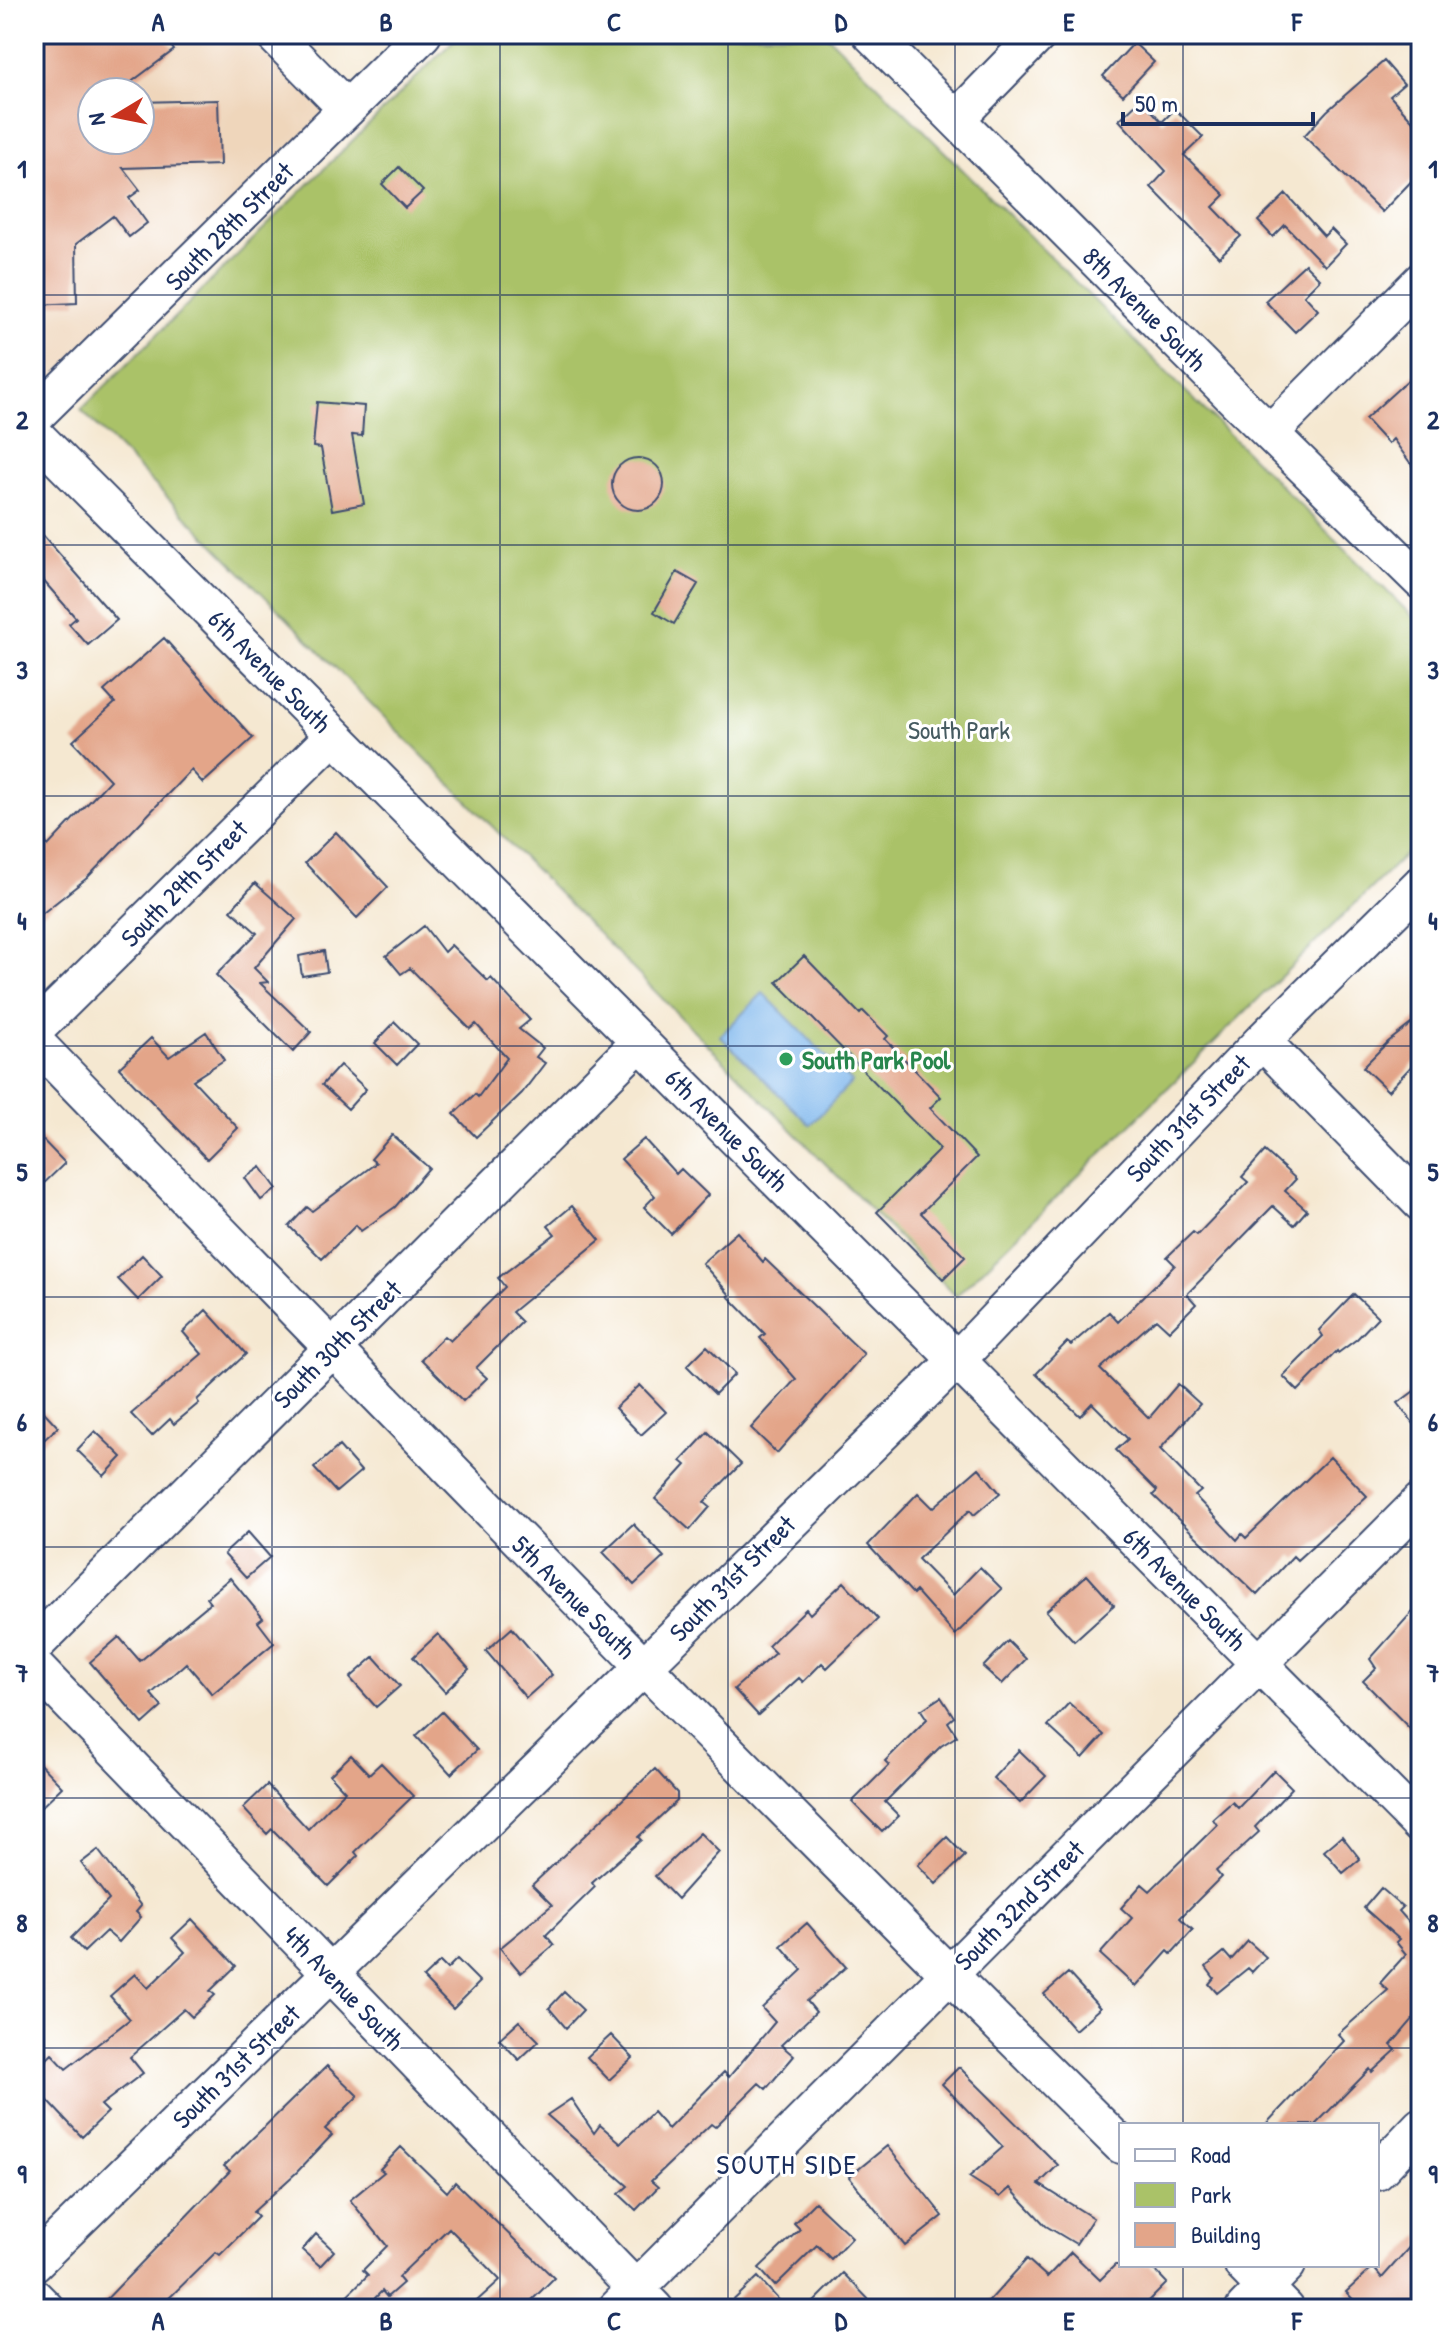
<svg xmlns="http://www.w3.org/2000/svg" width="1455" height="2343" viewBox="0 0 1455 2343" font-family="'Patrick Hand',sans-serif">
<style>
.built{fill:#efd6bb;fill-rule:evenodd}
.green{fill:#aac268;stroke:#627863;stroke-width:2}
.water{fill:#7bb5ec;stroke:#4b72a5;stroke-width:2}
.building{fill:#e3a589}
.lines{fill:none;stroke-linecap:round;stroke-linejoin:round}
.minor-casing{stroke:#3c4b6f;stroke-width:40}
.minor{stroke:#fff;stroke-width:36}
.grid{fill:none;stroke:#1b2f5e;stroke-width:2;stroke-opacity:0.55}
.leisure-dot{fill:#2e9e5b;stroke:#fff;stroke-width:3}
.labels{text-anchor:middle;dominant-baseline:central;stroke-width:6;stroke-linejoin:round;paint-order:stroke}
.street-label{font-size:26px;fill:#1b2f5e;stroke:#fff}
.park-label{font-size:26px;fill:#465b61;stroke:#fff}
.leisure-label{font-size:26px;font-weight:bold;fill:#27864d;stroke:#fff;text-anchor:start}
.neighbourhood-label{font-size:28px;letter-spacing:2px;fill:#1b2f5e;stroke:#fff}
.neatline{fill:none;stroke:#1b2f5e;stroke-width:3}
.grid-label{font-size:26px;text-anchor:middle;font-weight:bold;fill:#1b2f5e}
</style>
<rect width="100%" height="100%" fill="#fff"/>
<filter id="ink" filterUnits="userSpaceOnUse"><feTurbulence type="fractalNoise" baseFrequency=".0125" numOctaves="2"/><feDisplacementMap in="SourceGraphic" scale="16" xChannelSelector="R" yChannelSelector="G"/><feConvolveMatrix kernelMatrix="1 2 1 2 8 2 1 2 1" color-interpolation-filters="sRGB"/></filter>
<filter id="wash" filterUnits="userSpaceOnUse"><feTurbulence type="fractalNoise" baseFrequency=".006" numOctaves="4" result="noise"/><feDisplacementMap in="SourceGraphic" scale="32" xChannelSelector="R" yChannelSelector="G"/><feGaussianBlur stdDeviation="1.8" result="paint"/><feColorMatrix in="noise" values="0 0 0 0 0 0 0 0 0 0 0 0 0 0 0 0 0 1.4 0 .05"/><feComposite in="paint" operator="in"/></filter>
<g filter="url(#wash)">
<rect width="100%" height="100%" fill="#f5e8d1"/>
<!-- built -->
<path class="built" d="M34,34h239l74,75 -313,308zM92,92h48v48h-48z"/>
<!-- green -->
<path class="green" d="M460,34h366l595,591v214l-465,457 -875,-886z"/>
<!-- water -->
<path class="water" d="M763,993l89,89 -42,43 -90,-89z"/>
<g id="blocks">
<!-- building -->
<path class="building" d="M34,34h128l12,16 -56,42h-26v48h48v-38l78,-2 2,65 -97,3 17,22 -11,8 18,25 -18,14 -16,-21 -37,28 1,59 -43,2z
M1134,43l20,19 -31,33 -20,-19z
M1384,61l20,23 -14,12 31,34v41l-39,41 -78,-76 23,-25z
M1141,99l21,23 13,-13 28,28 -19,18 41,40 -12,12 28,29 -22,21 -68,-70 15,-16 -47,-51z
M399,167l24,24 -18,17 -23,-24z
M1286,194l38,42 7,-7 15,15 -21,22 -40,-41 -12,12 -15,-16z
M1305,264l15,15 -16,16 14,15 -23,22 -30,-31z
M1421,368v110l-28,-39 -5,5 -23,-25z
M317,402l47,4 -2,30 -10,-1 12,69 -32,6 -11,-62 -8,-1z
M612 484a26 26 0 1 1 52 0a26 26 0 1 1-52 0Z
M34,525l83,95 -29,25 -19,-21 7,-6 -42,-48z
M677,572l21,12 -24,40 -20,-12z
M164,638l89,100 -50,45 -12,-13 -104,108 -53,42v-69l11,-9 3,4 62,-66 -37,-39 42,-38 -11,-12z
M336,832l52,55 -31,31 -52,-55z
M255,883l41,36 -42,49 14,14 -8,1 51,49 -18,20 -77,-77 41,-42 -26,-23z
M424,926l20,26 7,-7 37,36 3,-3 39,42 -11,9 24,19 -7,9 9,6 -23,30 -46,44 -22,-23 21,-20 3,3 29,-39 -31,-34 -6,5 -60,-61 -9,6 -15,-18z
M324,951l3,21 -25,4 -3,-20z
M804,956l56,58 3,-3 25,25 -3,3 56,58 -11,11 47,49 -56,56 44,44 -22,22 -66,-67 63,-63 -163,-167z
M1421,1016v40l-33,35 -25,-24 25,-25z
M395,1022l22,22 -20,21 -22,-22z
M206,1032l18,28 -31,20 45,48 -31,31 -88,-91 32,-30 18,19z
M340,1065l26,24 -18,20 -26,-24z
M34,1131l31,32 -31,30z
M392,1135l37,33 -34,39 -34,24 -5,-6 -34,34 -33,-33 18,-19 5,4 64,-48 -5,-4z
M644,1139l32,35 5,-5 27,26 -37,39 -27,-27 11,-11 -34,-37z
M1265,1151l31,28 -11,12 22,19 -13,15 -21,-19 -86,88 9,10 -27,27 -13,-12 -56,50 49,49 29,-34 22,20 -40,45 41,42 -6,5 42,44 5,-6 4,4 84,-81 37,39 -70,64 -4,-4 -36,39 -104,-100 4,-4 -41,-41 12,-11 -36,-36 -12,13 -44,-42 31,-32 4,3 38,-33 9,10 57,-57 -8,-8 26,-25 4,3 51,-53 -6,-5z
M261,1167l16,22 -16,11 -16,-22z
M572,1206l28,34 -88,72 10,10 -46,46 11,10 -24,23 -42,-42 23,-23 6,5 55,-54 -7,-9 57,-44 -7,-8z
M737,1232l26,30 2,-3 99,95 -87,99 -26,-25 45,-49 -36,-41 5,-4 -37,-38 2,-1 -28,-32z
M142,1255l20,21 -24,24 -20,-21z
M1354,1294l24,23 -21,22 -19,14 -1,-2 -39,40 -15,-15 40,-40 -4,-6z
M206,1310l40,44 -49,46 2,3 -25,21 -4,-5 -18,17 -21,-22 71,-60 -19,-22z
M707,1346l28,28 -20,20 -28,-28z
M640,1385l26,27 -25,23 -26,-27z
M1421,1386v47l-23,-30z
M34,1401l24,26 -24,22z
M95,1431l27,26 -18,19 -27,-26z
M708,1432l33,32 -37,38 6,5 -20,23 -35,-31 31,-34 -5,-4z
M339,1446l22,25 -25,21 -22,-24z
M979,1468l21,25 -26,22 -4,-5 -52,49 35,36 27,-28 22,22 -47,46 -39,-44 -3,3 -45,-49 50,-52 15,15z
M633,1524l31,33 -30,28 -31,-33z
M248,1532l22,25 -24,21 -22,-24z
M1087,1575l27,30 -40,36 -28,-30z
M230,1578l33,40 -5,4 16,21 -62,51 -26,-31 -35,31 11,13 -19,17 -53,-62 29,-25 21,24 70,-58 -4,-5z
M844,1582l34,37 -51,49 -5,-5 -19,19 -4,-4 -41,37 -24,-26 41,-36 -7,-7 38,-37 4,5z
M1421,1602v138l-58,-59 13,-13 -6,-9z
M512,1628l40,47 -26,23 -40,-47z
M438,1634l31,35 -24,23 -32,-35z
M1008,1641l18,18 -24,25 -19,-17z
M374,1657l26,29 -24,21 -26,-29z
M941,1697l13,20 -6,5 9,14 -16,10 -56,56 14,14 -17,16 -30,-30 37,-37 -4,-4 42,-42 -6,-9z
M1069,1703l35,32 -21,23 -35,-32z
M442,1712l35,38 -26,24 -35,-38z
M1019,1750l27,26 -26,27 -27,-25z
M351,1755l18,19 12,-11 32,33 -58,56 3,4 -30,30 -56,-57 -5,5 -24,-26 24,-23 41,44 37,-38 -15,-16z
M34,1758l28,29 -28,27z
M655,1769l22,24v8l-39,36 3,3 -49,43 3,4 -49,48 8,10 -33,28 -21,-25 52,-43 -20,-20z
M1274,1770l18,18 -37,39 4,5 -43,39 5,6 -41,41 13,12 -22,24 -3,-3 -32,36 -36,-33 32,-36 -11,-10 21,-24 8,7 67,-66 -4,-6 19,-17 6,6z
M700,1833l19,19 -42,47 -22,-23z
M1342,1836l18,23 -17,14 -19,-22z
M947,1837l18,19 -29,28 -18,-19z
M98,1850l43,56 -5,6 5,5 -22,25 -13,-11 -22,21 -13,-14 38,-38 -28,-37z
M1381,1888l22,19 -4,4 14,16 8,-8v91l-30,35 5,5 -24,22 -2,-3 -55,56h-50l79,-84 -6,-7 50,-44 -8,-7 26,-29 -10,-12 3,-3 -35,-31z
M192,1919l44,47 -26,25 5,4 -23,22 -8,-8 -54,48 13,16 -42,32 7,7 -26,25 -48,-51v-14l18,-18 14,15 64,-50 -20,-23 25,-22 13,14 37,-36 -13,-14z
M807,1923l39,44 -39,34 9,11 -35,33 13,11 -28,33 -7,-6 -44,44 -4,-3 -60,57 7,6 -22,23 -17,-16 9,-8 -81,-71 24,-16 23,34 6,-8 21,18 32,-31 15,17 56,-57 5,5 46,-55 -13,-14 40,-38 -21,-24z
M1248,1941l18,16 -14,15 -4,-4 -31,25 -8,-9 5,-6 -8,-11 18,-15 7,8z
M457,1959l23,23 -27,27 -30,-31 17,-16 7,7z
M1068,1973l32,35 -25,22 -31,-36z
M564,1992l19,18 -17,18 -17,-20z
M519,2021l20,20 -20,19 -20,-21z
M611,2035l22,23 -24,22 -22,-23z
M327,2066l31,30 -33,33 7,6 -35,37 -44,40 5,5 -38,38 -4,-3 -58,57h-61l133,-138 -6,-5z
M959,2067l99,98 -19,19 54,34 -17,26 -30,-18 -36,-38 -10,9 -31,-20 34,-30 -61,-63z
M887,2146l56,70 -38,30 -56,-69z
M401,2147l46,45 8,-10 99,96 -31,31h-55l32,-29 -51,-52 -51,49 5,6 -16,14 -5,-6 -18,18h-31l35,-34 -5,-5 24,-24 -37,-46 34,-28 -4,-3z
M815,2202l37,35 -21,22 -14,-14 -42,41 -16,-18 41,-39 -6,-6z
M316,2234l18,17 -14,15 -18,-16z
M1421,2234v75h-59l-16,-17 27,-25 9,11z
M1071,2252l29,28 15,-15h35l17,18 -26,26 -9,-9 -10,9h-140l45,-50 20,18z
M843,2273l35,36h-71z
M758,2277l29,32h-63z"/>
</g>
</g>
<g filter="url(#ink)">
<use href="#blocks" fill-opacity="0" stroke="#3c4b6f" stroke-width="2"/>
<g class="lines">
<defs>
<path id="minor" d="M273,34l74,75
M871,34l366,367 184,180
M956,119l83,-85
M34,417l389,-383
M1270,433l151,-152
M34,434l1387,1392
M34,1031l300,-296
M34,1041c360,371 719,741 1087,1104
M1262,1041l159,162
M34,1646l606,-604
M34,1666l621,643
M1377,2172l44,-46
M34,2263l923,-903 305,-319 159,-157
M1243,2265l43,44
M34,2297l12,12
M616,2309l805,-808
M1244,2309l43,-44"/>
</defs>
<!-- minor casing -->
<use href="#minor" class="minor-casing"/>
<!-- minor -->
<use href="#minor" class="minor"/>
</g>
</g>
<!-- grid -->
<path class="grid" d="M272,34v2275M500,34v2275M728,34v2275M955,34v2275M1183,34v2091M34,295h1387M34,545h1387M34,796h1387M34,1046h1387M34,1297h1387M34,1547h1387M34,1798h1387M34,2048h1387M1183,2265v44"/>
<!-- markers -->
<circle class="leisure-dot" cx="786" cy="1059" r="8"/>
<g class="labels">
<!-- street labels -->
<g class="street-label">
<text transform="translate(229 226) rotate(-45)">South 28th Street</text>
<text transform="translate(1145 309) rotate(45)">8th Avenue South</text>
<text transform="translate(270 671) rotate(45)">6th Avenue South</text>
<text transform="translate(184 883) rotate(-45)">South 29th Street</text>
<text transform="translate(1188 1118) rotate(-46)">South 31st Street</text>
<text transform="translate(727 1130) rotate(45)">6th Avenue South</text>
<text transform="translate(337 1344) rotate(-45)">South 30th Street</text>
<text transform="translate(732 1578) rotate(-45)">South 31st Street</text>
<text transform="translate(1185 1589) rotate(45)">6th Avenue South</text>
<text transform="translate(574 1597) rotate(45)">5th Avenue South</text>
<text transform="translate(1019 1905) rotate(-45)">South 32nd Street</text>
<text transform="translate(344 1988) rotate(46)">4th Avenue South</text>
<text transform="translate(236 2066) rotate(-44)">South 31st Street</text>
</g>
<!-- park labels -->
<g class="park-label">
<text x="959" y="729">South Park</text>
</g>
<!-- leisure labels -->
<g class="leisure-label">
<text x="802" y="1059">South Park Pool</text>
</g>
<!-- neighbourhood labels -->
<g class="neighbourhood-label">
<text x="787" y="2164">SOUTH SIDE</text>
</g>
</g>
<!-- margin -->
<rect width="1455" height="2343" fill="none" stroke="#fff" stroke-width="88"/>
<!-- legend -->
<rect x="1119" y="2123" width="260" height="144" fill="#ffffff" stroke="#a4acbf" stroke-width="2"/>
<rect x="1135" y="2149" width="40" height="12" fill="#ffffff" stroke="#a4acbf" stroke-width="2"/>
<text x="1191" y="2163" font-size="24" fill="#1b2f5e">Road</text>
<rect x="1135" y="2183" width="40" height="24" fill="#aac268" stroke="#a4acbf" stroke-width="2"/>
<text x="1191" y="2203" font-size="24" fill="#1b2f5e">Park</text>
<rect x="1135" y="2223" width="40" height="24" fill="#e3a589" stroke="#a4acbf" stroke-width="2"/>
<text x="1191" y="2243" font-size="24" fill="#1b2f5e">Building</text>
<!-- north arrow -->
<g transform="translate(116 116) rotate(260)"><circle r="38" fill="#ffffff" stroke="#a4acbf" stroke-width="2"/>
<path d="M0-6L14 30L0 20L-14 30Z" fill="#c8321e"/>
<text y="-12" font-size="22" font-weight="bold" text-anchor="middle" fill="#1b2f5e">N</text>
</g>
<!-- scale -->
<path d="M1123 112v12h190v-12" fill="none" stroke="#1b2f5e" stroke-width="4"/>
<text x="1135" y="112" font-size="24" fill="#1b2f5e" stroke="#ffffff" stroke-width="6" paint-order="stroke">50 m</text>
<rect x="44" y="44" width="1367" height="2255" class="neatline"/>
<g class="grid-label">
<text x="158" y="31">A</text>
<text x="386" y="31">B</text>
<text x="614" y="31">C</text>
<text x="841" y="31">D</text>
<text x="1069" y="31">E</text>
<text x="1297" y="31">F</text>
<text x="22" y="178">1</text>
<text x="1433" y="178">1</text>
<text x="22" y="429">2</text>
<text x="1433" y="429">2</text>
<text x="22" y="679">3</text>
<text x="1433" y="679">3</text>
<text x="22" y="930">4</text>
<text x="1433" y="930">4</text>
<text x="22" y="1181">5</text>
<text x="1433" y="1181">5</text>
<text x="22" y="1431">6</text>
<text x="1433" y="1431">6</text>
<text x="22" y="1682">7</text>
<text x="1433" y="1682">7</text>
<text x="22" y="1932">8</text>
<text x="1433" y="1932">8</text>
<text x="22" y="2183">9</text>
<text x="1433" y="2183">9</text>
<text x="158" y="2330">A</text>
<text x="386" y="2330">B</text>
<text x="614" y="2330">C</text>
<text x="841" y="2330">D</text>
<text x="1069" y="2330">E</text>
<text x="1297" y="2330">F</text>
</g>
</svg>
